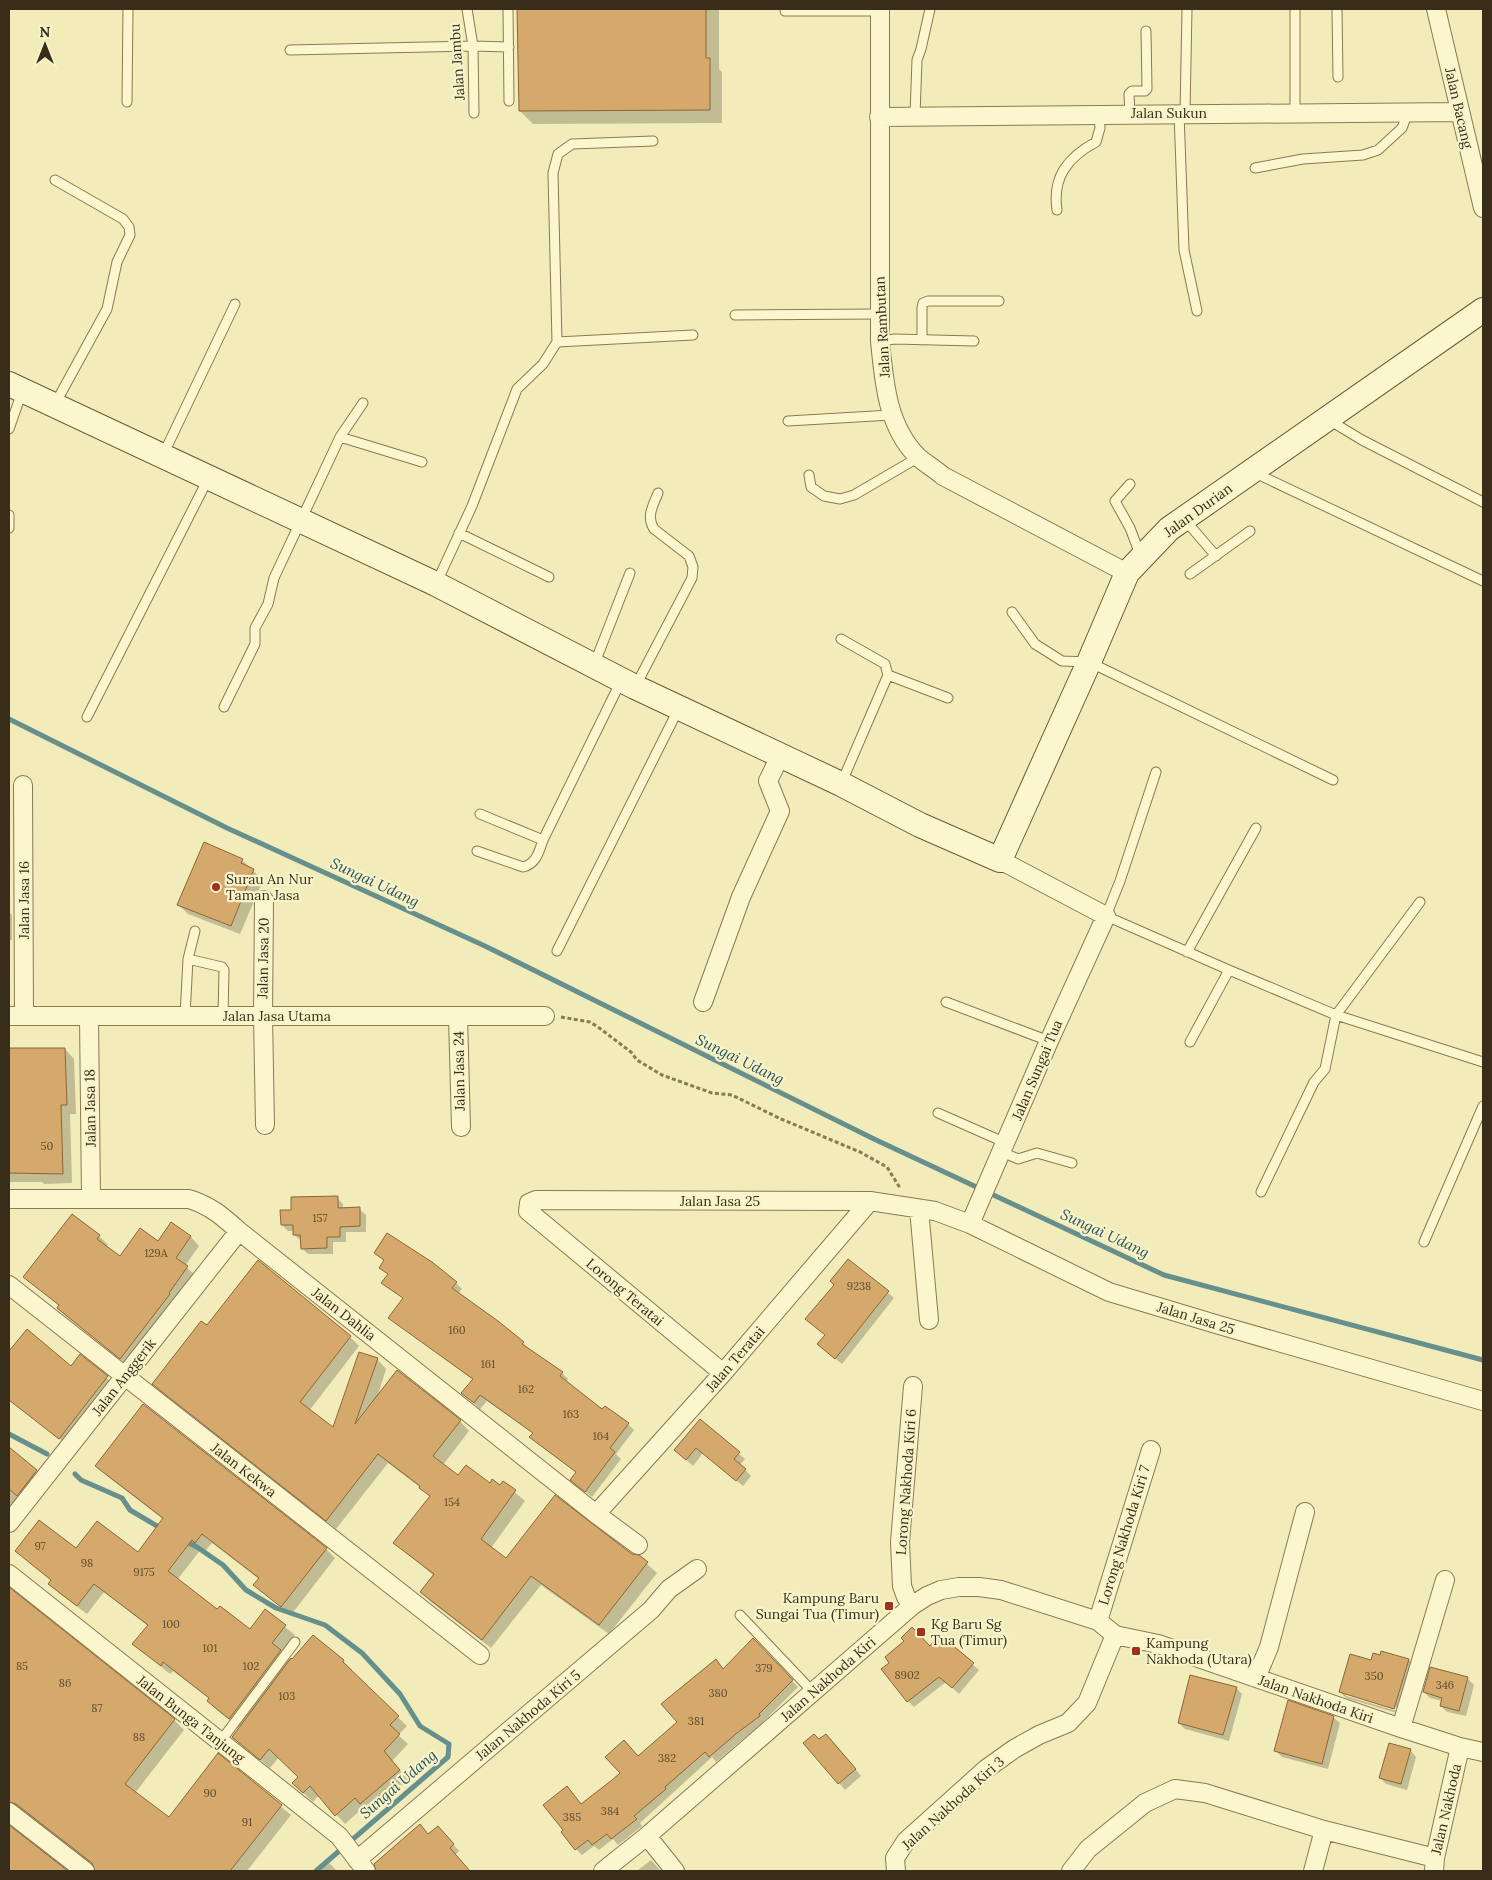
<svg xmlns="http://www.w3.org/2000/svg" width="1492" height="1880" viewBox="0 0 1492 1880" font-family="Lora,serif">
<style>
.shadow{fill:#0003;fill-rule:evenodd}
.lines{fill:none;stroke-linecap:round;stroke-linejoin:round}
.stream{stroke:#66908d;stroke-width:5}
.building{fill:#d4a96b;stroke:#8c6636}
.lane-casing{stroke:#8a7a53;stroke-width:11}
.street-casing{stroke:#8a7a53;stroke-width:20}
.secondary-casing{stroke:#6c5a36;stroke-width:26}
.path{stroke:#8a7a53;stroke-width:3;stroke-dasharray:4 2.5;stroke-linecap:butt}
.lane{stroke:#fcf6ce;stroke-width:9}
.street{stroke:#fcf6ce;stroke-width:18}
.secondary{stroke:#fcf6ce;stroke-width:24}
.poi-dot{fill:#9f311d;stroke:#f9f3ca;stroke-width:2}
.labels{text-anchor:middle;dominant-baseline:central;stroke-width:4.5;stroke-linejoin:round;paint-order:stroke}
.number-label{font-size:11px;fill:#5f4c2e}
.street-label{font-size:14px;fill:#382d19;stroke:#f9f3ca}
.poi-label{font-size:14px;fill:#382d19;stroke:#f9f3ca;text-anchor:start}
.water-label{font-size:15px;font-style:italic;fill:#275459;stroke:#f9f3ca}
</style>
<rect width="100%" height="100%" fill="#f2ebba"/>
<!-- shadow -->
<path class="shadow" d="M519,9h200v60l3,3v51l-189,1 -13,-13z
M9,796l1,2v25h-1z
M242,860l21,20 -23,54 -52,-20 -10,-10z
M9,912l3,3v25h-2v56z
M65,1049l9,10 2,55h-6l2,69 -28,1 -2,-2h-33v-132z
M337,1198l6,6v5h16l7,6v17h-20v10h-13v12h-25l-6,-6v-7l-8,-6v-4h-6l-6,-6 11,-14z
M172,1224l19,13 8,9 -14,20 11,10 -66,91 -63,-50 -9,-9 2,-2 -35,-29 74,-41 9,9 -2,2 14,11 38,-16z
M375,1252l81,31 6,6 -4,5 65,49 6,6 33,24 6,6 -2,3 36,29 26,13 6,6 -18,24 5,5 -29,38 -14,-11 -1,-13 -40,-30 -3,-9 -47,-33 -7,8 -11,-10 -6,-6 10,-13 -83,-62 14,-19 -21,-16 6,-8 -8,-8 4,-6z
M848,1260l46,38 -52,66 -17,-14 10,-65z
M208,1327l142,10 9,9 -50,65 24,18 44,-70 9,10 -9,29 20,-26 63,49 9,10 -26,34 16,12 41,9 3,-4 22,19 -34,47 16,12 124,-5 7,1 19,17 -48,61 -68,-49 -50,63 -60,-46 -10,-10 13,-16 -39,-33 36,-45 -10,-10 -33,-25 -52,66 -173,-136z
M27,1331l44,37 9,-12 37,31 -47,60 -61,-48v-46z
M700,1421l45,38 -5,6 11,11 -8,10 -40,-33 -10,13 -18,-16z
M9,1449l37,31 -37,40z
M97,1466l229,83 9,9 -44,57 -36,-30 4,-6 -47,-36 -7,8 -3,-3 -25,32 41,31 32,19 15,-19 30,24 -14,17 9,9h3l21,-25 29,25 9,9 -1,2 56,54 -9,9 10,9 -16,17 16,19 -38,32 -6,-5 -19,17 -26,-29 -6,7 -20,-19 6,-6 -20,-20 -9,11 -37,-31 7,-9 -22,-17 -10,-10 2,-2 -37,-28 -3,3 -36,-30 14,-18 -44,-34 -17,22 -28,-21 -9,-9 2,-3 -36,-30 60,-1 62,3 26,-33 -58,-45z
M9,1589l165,131 10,10 -49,63 34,26 49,-64 73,60 -44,56h-150l-3,-6 -68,-52 -6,-3 -11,8z
M940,1636l39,34 -20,24 -13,-12 -32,25 -6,-6 22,-54z
M753,1640l45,47 -34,34 1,1 -22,17 -27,23 -4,-5 -72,66 2,3 -24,19 -5,-6 -14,11 -5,-4 -12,9 -6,-6 6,-44 31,-24 66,-59 43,-55 2,3z
M1409,1660l6,6 -15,48 -54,-16 -6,-6 32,-31zM1346,1693l55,16 -1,3 -54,-16z
M1431,1669l37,10 6,6 -8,31 -19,-4 -6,-6 1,-5 -12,-3 -6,-6z
M1236,1688l6,6 -13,47 -44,-12 -6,-6z
M1333,1717l7,6 -12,46 -46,-12 -7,-7z
M819,1741h13l29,35 -16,14 -40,-47z
M1410,1750l6,7 -9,33 -21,-6 -6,-6z
M9,1824l1,4 56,43h-57z
M444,1833l15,18 -4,4 14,16h-87l-6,-7 53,-29z
M651,1860l10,11h-24z
M329,1863l8,8h-18z"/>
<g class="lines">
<!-- stream -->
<path class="stream" d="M9,719l218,109 258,118 389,193 290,136 319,85
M9,1434l38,20
M75,1474l6,6 41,18 8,12 32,19
M185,1541l12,6 26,18 23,25 30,18 49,17 37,28 38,41 20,32 29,18 -1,13 -132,114"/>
</g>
<!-- building -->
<path class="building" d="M517,9h189v49h4v52l-191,1z
M204,842l39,17 -2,4 13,6 -23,57 -54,-21z
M9,1048h56l2,57h-6l2,69 -54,-1z
M338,1196v12l22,-1v19l-20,1v10h-13v11l-26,1 -1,-14h-7v-10h-12l-1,-15h11v-13z
M72,1214l28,21 -3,4 23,17 20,-28 18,13 13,-19 20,14 -15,22 12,8 -19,27 1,1 -50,65 -63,-51 2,-3 -36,-28z
M387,1233l45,29 25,20 -5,6 46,33 26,21 -2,2 41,28 -3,4 42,33 3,-3 24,17 -19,25 5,4 -30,40 -15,-12 6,-8 -47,-35 4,-4 -53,-38 -6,8 -13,-10 12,-14 -85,-61 15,-20 -22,-15 7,-9 -9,-6 5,-8 -10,-7z
M848,1259l41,32 -54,68 -18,-15 8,-9 -20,-16 29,-34 -4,-4z
M258,1260l93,76 -51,66 33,25 26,-75 19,6 -23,66 42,-54 64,50 -28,36 25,19 8,-10 24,18 2,-4 8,6 3,-4 13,9 -35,49 25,19 49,-63 77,59 7,1 9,7 -49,63 -68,-49 -49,64 -62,-48 14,-18 -41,-31 37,-47 -11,-8 1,-2 -42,-32 -52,67 -174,-137 49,-63 6,4z
M27,1329l44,37 9,-12 28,22 -49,63 -50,-39v-49z
M143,1404l184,144 -46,59 -28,-22 6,-7 -57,-44 -7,9 -3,-3 -24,31 49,38 3,-3 30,23 15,-20 21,16 -14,18 9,7 -52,69 -22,-18 2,-3 -46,-36 -2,4 -29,-22 16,-19 -54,-41 -17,22 -29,-22 3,-4 -36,-29 24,-31 37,28 21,-27 41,31 25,-34 -68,-52z
M700,1419l40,33 -6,7 12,10 -10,12 -40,-33 -10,12 -12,-10z
M9,1447l28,23 -20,26 -8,-7z
M9,1587l166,132 -50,65 44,33 49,-64 64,52 -52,66h-135l-3,-8 -76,-59 -7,-2z
M912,1627l18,19 9,-12 35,29 -22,25 -13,-11 -32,25 -26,-33 8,-6 -4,-6 19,-16 -3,-3z
M313,1635l31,25 -1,2 56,54 -9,9 10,9 -16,17 16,19 -40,34 -5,-6 -20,18 -25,-30 -7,7 -11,-10 6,-6 -29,-28 -9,11 -28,-23 59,-79 1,1z
M753,1638l40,42 -34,34 1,2 -23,17 -28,24 -4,-5 -40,35 1,2 -32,27 3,3 -26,20 -4,-5 -15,11 -4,-5 -13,10 -14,-18 2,-2 -20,-25 24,-19 14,18 31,-24 8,-7 -15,-16 19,-17 14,16 39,-34 -16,-18 55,-45 7,10z
M1381,1651l28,8 -15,50 -55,-17 11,-38 21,6 2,-7 7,2z
M1430,1667l38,10 -9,34 -19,-5 2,-8 -19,-6z
M1190,1675l47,12 -14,48 -45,-12z
M1288,1700l46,16 -12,48 -48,-13z
M814,1734l5,5 7,-5 30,35 -18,15 -35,-41z
M1389,1743l22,6 -10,35 -22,-6z
M420,1824l8,10 10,-8 16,18 -4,4 20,23h-94l-2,-7z
M9,1825l59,46h-59z"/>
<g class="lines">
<defs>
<path id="lane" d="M467,9l6,37 1,67
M508,9l1,92
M1295,9v104
M1337,9l1,68
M785,11h95
M290,50l183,-4 36,1
M127,102l1,-93
M1179,113l5,137 13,61
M1185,113l2,-104
M1130,114l-1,-20 3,-3h13l2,-2 -1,-58
M915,115l2,-55 4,-11 9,-40
M1255,168l48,-9 60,-4 15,-5 24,-22 6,-16
M55,180l68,39 6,8 1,8 -13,27 -10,47 -52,95
M1057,210c-5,-33 11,-53 39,-68l4,-14 -1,-14
M735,315l145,-1
M922,340v-32l1,-5 5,-2h71
M880,341l15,-2 79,2
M557,342l136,-7
M1329,420l33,20 121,62
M788,421l103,-6
M9,429l13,-37
M340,437l82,25
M163,455l72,-151
M1253,472l230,109
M809,475l2,12 13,9 16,3 14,-4 65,-38
M1130,484l-15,17 15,27 11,29
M9,515v13
M1185,520l31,36
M459,533l90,44
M1190,574l60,-43
M436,584l36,-78 45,-117 26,-25 14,-22 -4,-169 5,-19 14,-10 81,-3
M1012,612l23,32 27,17 27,1 244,118
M594,665l36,-92
M888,675l60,23
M635,687l57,-109 1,-11 -4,-11 -35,-27c-8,-13 -1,-23 4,-36
M224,707l31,-63v-16l13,-24 6,-26 66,-141 23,-34
M87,717l121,-238
M1156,772l-36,109 -14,35 123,54 107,45 147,47
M841,784l47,-109 -3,-11 -44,-25
M480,814l63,26
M477,851l46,16c13,-3 16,-15 20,-27l78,-159
M557,951l122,-243
M1187,952l69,-124
M188,959l34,8 2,3 -1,46
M946,1002l103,39
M185,1016l3,-57 7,-28
M1190,1042l39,-72
M938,1113l68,30
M1002,1152l16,7 19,-6 35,10
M1261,1192l53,-110 11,-13 11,-54 84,-113
M1424,1242l59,-136
M740,1615l73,77
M220,1742l75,-100"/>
<path id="street" d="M880,9v332c4,41 7,85 38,116 8,7 17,12 25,19l184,97
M1436,9l47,199
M879,117l580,-5
M23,785l1,231
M264,900l-1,116 2,109
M703,1002l38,-105 39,-86 -12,-30 12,-25
M9,1016h536
M89,1016l2,183
M458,1016l3,111
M9,1199h180c22,7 33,17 50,32l357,283 42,31
M919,1209l10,111
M970,1224l79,-183 57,-125 -106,-56
M9,1285l471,370
M723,1373l-195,-162 1,-8 7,-3 334,1 65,10 35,13 139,68 110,33 264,76
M596,1514l127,-141 147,-172
M9,1523l230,-292
M9,1574l330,262 27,35
M913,1605l-7,-8 -4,-11 -2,-44 13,-156
M1098,1621l53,-171
M1256,1678l13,-31 36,-135
M1401,1728l44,-148
M9,1812l76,59
M647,1836l28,35
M357,1860l294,-250 18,-21 28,-20
M603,1871l44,-35 266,-231 14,-9 14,-6 18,-3h20l22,3 97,31 17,14 43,9 243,84 59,19 23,5
M896,1871l-1,-13 11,-17 80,-72 28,-20 25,-14 29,-12 19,-20 28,-68
M1071,1871l17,-22 57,-46 30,-14 30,4 119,37 111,28
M1313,1871l11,-41
M1434,1871l1,-13 25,-111"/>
<path id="secondary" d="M9,384l427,200 199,103 206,97 79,41 80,35 89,-198 38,-89 42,-44 314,-219"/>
</defs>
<!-- lane casing -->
<use href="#lane" class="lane-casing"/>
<!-- street casing -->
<use href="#street" class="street-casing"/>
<!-- secondary casing -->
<use href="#secondary" class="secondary-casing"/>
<!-- path -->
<path class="path" d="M561,1017l29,5 8,5 33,25 6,8 25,15 50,18 20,2 49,24 79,33 27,15 13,21"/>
<!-- lane -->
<use href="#lane" class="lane"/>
<!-- street -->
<use href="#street" class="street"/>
<!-- secondary -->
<use href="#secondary" class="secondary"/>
</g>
<!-- markers -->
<g class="poi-dot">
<circle cx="216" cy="887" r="5"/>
<rect x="884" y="1601" width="10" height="10" rx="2.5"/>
<rect x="916" y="1627" width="10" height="10" rx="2.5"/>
<rect x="1131" y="1646" width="10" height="10" rx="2.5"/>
</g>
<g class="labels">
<!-- number labels -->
<g class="number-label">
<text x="47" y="1146">50</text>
<text x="320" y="1218">157</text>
<text x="156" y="1253">129A</text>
<text x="859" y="1286">9238</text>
<text x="457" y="1330">160</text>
<text x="488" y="1364">161</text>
<text x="526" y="1389">162</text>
<text x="571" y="1414">163</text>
<text x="601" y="1436">164</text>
<text x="452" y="1502">154</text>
<text x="40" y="1546">97</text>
<text x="87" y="1563">98</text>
<text x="144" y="1572">9175</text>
<text x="171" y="1624">100</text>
<text x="210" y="1648">101</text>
<text x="22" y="1666">85</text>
<text x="251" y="1666">102</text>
<text x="764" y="1668">379</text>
<text x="907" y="1675">8902</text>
<text x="1374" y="1676">350</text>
<text x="65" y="1683">86</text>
<text x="1445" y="1685">346</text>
<text x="718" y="1693">380</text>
<text x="287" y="1696">103</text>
<text x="97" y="1708">87</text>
<text x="696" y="1721">381</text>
<text x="139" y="1737">88</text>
<text x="667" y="1758">382</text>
<text x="210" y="1793">90</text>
<text x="610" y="1811">384</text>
<text x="572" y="1817">385</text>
<text x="247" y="1822">91</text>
</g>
<!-- street labels -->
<g class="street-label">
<text transform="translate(457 62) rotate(-94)">Jalan Jambu</text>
<text transform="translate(1459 108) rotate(77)">Jalan Bacang</text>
<text x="1169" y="113">Jalan Sukun</text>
<text transform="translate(882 327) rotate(-93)">Jalan Rambutan</text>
<text transform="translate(1198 510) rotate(-36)">Jalan Durian</text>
<text transform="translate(24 900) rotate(-90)">Jalan Jasa 16</text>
<text transform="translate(263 958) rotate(-89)">Jalan Jasa 20</text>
<text x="277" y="1016">Jalan Jasa Utama</text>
<text transform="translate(1037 1070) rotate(-67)">Jalan Sungai Tua</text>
<text transform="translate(459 1071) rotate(-91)">Jalan Jasa 24</text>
<text transform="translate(90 1108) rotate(-91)">Jalan Jasa 18</text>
<text x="720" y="1201">Jalan Jasa 25</text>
<text transform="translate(625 1292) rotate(40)">Lorong Teratai</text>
<text transform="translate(344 1314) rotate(38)">Jalan Dahlia</text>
<text transform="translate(1196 1318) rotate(17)">Jalan Jasa 25</text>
<text transform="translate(735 1359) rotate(-49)">Jalan Teratai</text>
<text transform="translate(124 1377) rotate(-52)">Jalan Anggerik</text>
<text transform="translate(244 1470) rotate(38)">Jalan Kekwa</text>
<text transform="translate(906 1482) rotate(-86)">Lorong Nakhoda Kiri 6</text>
<text transform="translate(1124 1535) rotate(-73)">Lorong Nakhoda Kiri 7</text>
<text transform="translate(828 1679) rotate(-41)">Jalan Nakhoda Kiri</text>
<text transform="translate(1316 1699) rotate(19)">Jalan Nakhoda Kiri</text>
<text transform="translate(528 1715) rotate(-40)">Jalan Nakhoda Kiri 5</text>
<text transform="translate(191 1719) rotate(38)">Jalan Bunga Tanjung</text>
<text transform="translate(953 1803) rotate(-42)">Jalan Nakhoda Kiri 3</text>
<text transform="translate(1446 1809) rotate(-77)">Jalan Nakhoda</text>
</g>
<!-- poi labels -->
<g class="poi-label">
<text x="226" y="879">Surau An Nur<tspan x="226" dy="16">Taman Jasa</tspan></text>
<text x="879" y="1598" text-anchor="end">Kampung Baru<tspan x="879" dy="16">Sungai Tua (Timur)</tspan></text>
<text x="931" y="1624">Kg Baru Sg<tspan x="931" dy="16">Tua (Timur)</tspan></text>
<text x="1146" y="1643">Kampung<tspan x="1146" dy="16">Nakhoda (Utara)</tspan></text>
</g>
<!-- water labels -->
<g class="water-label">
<text transform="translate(375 882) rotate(25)">Sungai Udang</text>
<text transform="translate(740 1059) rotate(26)">Sungai Udang</text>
<text transform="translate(1105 1233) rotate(25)">Sungai Udang</text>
<text transform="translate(398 1784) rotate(-41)">Sungai Udang</text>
</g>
</g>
<!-- border -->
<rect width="1492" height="1880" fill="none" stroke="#382d19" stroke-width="20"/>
<!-- north arrow -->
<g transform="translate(45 45)" stroke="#f9f3ca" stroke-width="4" paint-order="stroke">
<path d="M0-4L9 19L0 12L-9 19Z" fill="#382d19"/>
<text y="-8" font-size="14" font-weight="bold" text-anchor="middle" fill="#382d19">N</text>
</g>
</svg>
